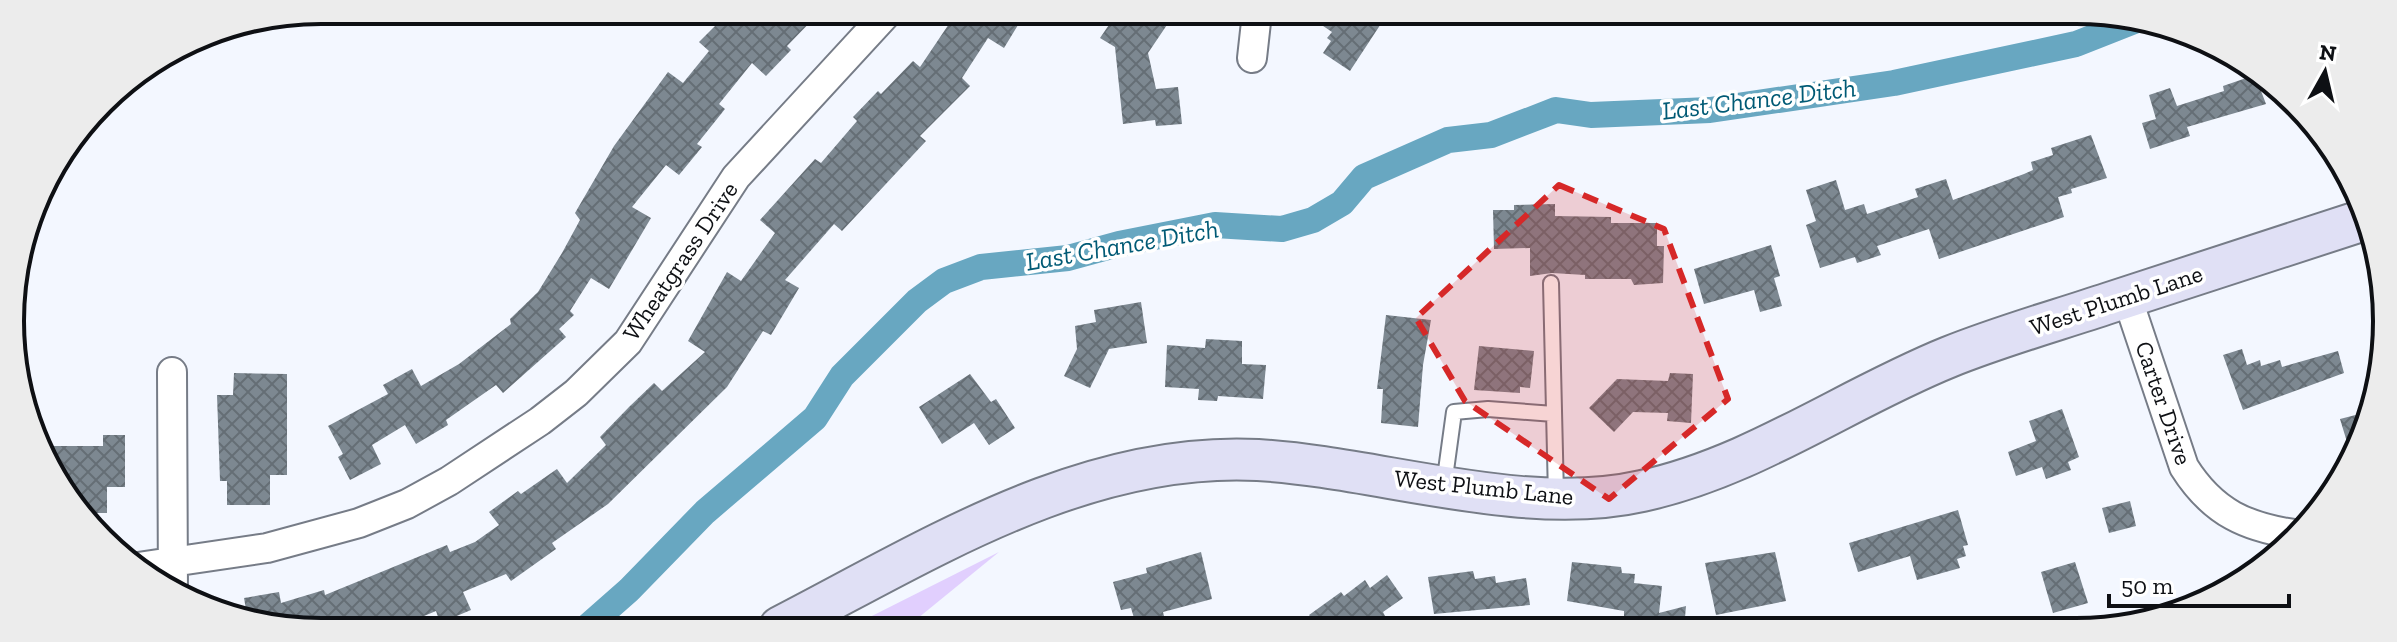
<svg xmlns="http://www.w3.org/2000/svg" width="2397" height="642" viewBox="0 0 2397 642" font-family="'Zilla Slab',serif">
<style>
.green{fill:#e1cffe}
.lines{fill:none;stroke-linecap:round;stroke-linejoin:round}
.canal{stroke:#68a7c1;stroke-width:26}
.building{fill:url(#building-cross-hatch)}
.lane-casing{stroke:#767c87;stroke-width:18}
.street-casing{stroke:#767c87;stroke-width:32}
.secondary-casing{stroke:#767c87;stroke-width:44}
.lane{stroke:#fff;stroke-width:14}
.street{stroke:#fff;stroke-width:28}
.secondary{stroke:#e0e0f5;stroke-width:40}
.marked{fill:#d62828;fill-opacity:0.2;stroke:#d62828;stroke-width:6;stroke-dasharray:16 10;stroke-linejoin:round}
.labels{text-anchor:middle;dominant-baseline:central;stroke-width:7;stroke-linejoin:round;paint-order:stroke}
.street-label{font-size:24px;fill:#0e1014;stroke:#fff}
.water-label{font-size:26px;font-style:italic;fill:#005a75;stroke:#fff}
.rim{fill:none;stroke:#0e1014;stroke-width:4}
</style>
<defs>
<pattern id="building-cross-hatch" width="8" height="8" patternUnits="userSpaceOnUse" patternTransform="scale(2)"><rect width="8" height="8" fill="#7d8891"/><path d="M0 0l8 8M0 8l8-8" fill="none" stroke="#656e75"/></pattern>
</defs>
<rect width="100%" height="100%" fill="#f3f7ff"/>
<!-- green -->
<path class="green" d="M999,552l-92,75h-57z"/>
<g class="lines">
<!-- canal -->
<path class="canal" d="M587,627l42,-37 76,-78 110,-94 27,-42 75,-75 27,-20 37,-14 87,-9 51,-14 96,-19 67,4 31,-9 29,-17 22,-26 84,-37 43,-5 65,-25 35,5 119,-5 184,-27 182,-39 66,-26"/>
</g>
<!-- building -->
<path class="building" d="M729,11l91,1 -33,34 4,4 -25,26 -14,-13 -33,41 6,5 -28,35 5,3 -23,28 -13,-10 -34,42 19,11 -42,71 -18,-11 -21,33 4,4 -15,14 7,8 -63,56 -7,-8 -50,35 2,5 -32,19 -11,-19 -33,20 9,19 -31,16 -12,-23 5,-3 -15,-28 60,-32 -5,-9 29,-16 9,17 38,-22 52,-40 -1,-5 28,-27 24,-39 18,-33 -5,-7 39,-67 54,-74 15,11 26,-32 -10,-9 21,-21 1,-6z
M957,12h69l-22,36 -16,-10 -26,40 8,8 -50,50 6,5 -84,90 -8,-7 -49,56 14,8 -28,47 -8,-4 -36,56 -119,117 -56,39 4,6 -45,32 -5,-7 -43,18 8,18 -31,13 -4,-12 -36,15h-139l-13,-5 -4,-23 35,-6 2,11 43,-13 1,5 122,-50 3,7 25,-10 24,-17 -10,-13 29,-21 3,3 36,-25 10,14 39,-38 -6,-8 29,-30 25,-24 8,8 43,-39 -17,-11 39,-69 14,9 34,-48 -15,-13 55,-61 6,4 36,-42 -4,-4 25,-26 3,3 32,-33 7,6z
M1117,13h58l-27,40 8,36 22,-2 4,37 -26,2 -1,-6 -32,4 -8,-77 -15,-9z
M1304,13h84l-38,58 -27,-18 8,-12 -4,-3 5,-6z
M2255,75l11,29 -79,23 3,9 -40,13 -8,-26 14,-4 -7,-24 21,-7 7,18 47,-15 -1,-5z
M2091,135l16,43 -36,11 1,4 -14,4 6,20 -125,42 -10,-30 -52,17 4,9 -24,8 -2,-6 -35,11 -14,-43 10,-4 -10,-31 30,-10 9,30 19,-6 3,10 51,-17 -3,-8 31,-10 7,21 71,-26 9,-4 -2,-8 22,-7 -2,-7z
M1555,204v12l56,1v6h46v23h7l-1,37 -29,2 -3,-6h-46v-4l-33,-2 -22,3v-28l-36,1 -1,-39h21v-5z
M1771,245l9,31 -6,2 8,28 -22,6 -6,-22 -50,14 -10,-35z
M1141,302l6,41 -38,6 -19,39 -26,-12 13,-27 -2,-23 21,-4 -2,-12z
M1386,315l45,5 -8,45 -5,62 -37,-4 2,-34h-6z
M1206,339l36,2v23l24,1 -3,34 -45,-3 -1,5 -19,-1 1,-11 -34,-2 2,-42 38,3z
M1479,346l55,5 -4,37 -10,-1v6l-46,-3z
M2242,349l5,16 13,-5 1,6 19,-6 2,7 56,-16 6,22 -101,37 -20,-55z
M234,373l53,1v101h-17v30h-43v-24h-7l-3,-86h16z
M1670,373l23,1 -2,49 -24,-2 1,-8 -35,-1 -19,20 -25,-24 28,-29 51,2z
M970,374l21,28 5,-3 19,29 -26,17 -15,-22 -32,21 -23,-37z
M2062,409l17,48 -11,5 3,8 -25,9 -4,-12 -26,9 -8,-24 28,-11 -7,-20z
M2371,411l-9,27 -15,4 -7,-23z
M103,435h22v52h-18v26h-29l-35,-67h60z
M2130,501l6,25 -27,7 -7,-25z
M1958,510l10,35 -5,1 3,10 -9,3 3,9 -43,12 -7,-24 -52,16 -9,-29z
M1201,552l11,47 -49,13 4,16h-30l-6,-20 -10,2 -8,-28 34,-9 -1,-5z
M1775,552l11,49 -70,14 -11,-52z
M1572,562l49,5 1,6 13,1 -1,9 28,3 -3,27 27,-7 -2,23h-60v-18l-57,-10z
M2075,562l13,41 -35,10 -12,-41z
M1473,571l2,8 20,-3 1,7 30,-5 4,27 -96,9 -6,-37z
M1387,575l16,23 -20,14 3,6 -14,10h-53l-10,-13 32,-23 3,4 21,-16 5,8z"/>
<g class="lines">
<defs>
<path id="lane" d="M1551,283l5,213
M1444,485l10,-73 34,-3 66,5"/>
<path id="street" d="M1252,58l5,-45
M2127,297l57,170c29,46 63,61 116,68
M172,372l1,221
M138,567l129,-19 92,-25 48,-19 42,-23 91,-60 36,-28 52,-51 108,-165 152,-165"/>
<path id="secondary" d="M780,627c149,-77 304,-176 478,-167 120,7 265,58 384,31 111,-24 203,-92 307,-134 52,-21 106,-36 160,-54 85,-27 170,-55 255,-83"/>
</defs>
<!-- lane casing -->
<use href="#lane" class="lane-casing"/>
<!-- street casing -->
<use href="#street" class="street-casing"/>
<!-- secondary casing -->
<use href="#secondary" class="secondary-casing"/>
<!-- lane -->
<use href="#lane" class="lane"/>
<!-- street -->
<use href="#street" class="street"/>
<!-- secondary -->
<use href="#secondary" class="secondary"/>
</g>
<!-- marked area -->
<path class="marked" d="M1559,185l105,44 64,170 -119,100 -144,-98 -49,-83z"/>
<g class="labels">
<!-- street labels -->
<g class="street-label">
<text transform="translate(680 261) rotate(-56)">Wheatgrass Drive</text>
<text transform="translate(2116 300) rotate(-18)">West Plumb Lane</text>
<text transform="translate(2164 403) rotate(71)">Carter Drive</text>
<text transform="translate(1484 487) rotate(6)">West Plumb Lane</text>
</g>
<!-- water labels -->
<g class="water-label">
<text transform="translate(1759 99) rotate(-7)">Last Chance Ditch</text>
<text transform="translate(1122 245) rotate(-10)">Last Chance Ditch</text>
</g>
</g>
<!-- crop -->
<path d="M0 0H2397V642H0ZM321 24H2076A297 297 0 0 1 2373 321V321A297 297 0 0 1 2076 618H321A297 297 0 0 1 24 321V321A297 297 0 0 1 321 24Z" fill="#ececec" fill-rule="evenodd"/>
<path class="rim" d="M321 24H2076A297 297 0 0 1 2373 321V321A297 297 0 0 1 2076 618H321A297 297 0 0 1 24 321V321A297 297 0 0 1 321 24Z"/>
<!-- north arrow -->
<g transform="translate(2325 72) rotate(8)" stroke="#ffffff" stroke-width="6" paint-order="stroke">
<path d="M0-6L14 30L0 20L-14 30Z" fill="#0e1014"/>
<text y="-12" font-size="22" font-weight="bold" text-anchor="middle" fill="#0e1014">N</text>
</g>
<!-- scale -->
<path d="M2109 594v12h180v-12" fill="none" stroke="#0e1014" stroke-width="4"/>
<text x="2121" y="594" font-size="24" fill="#0e1014" stroke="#ffffff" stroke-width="6" paint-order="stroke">50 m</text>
</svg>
